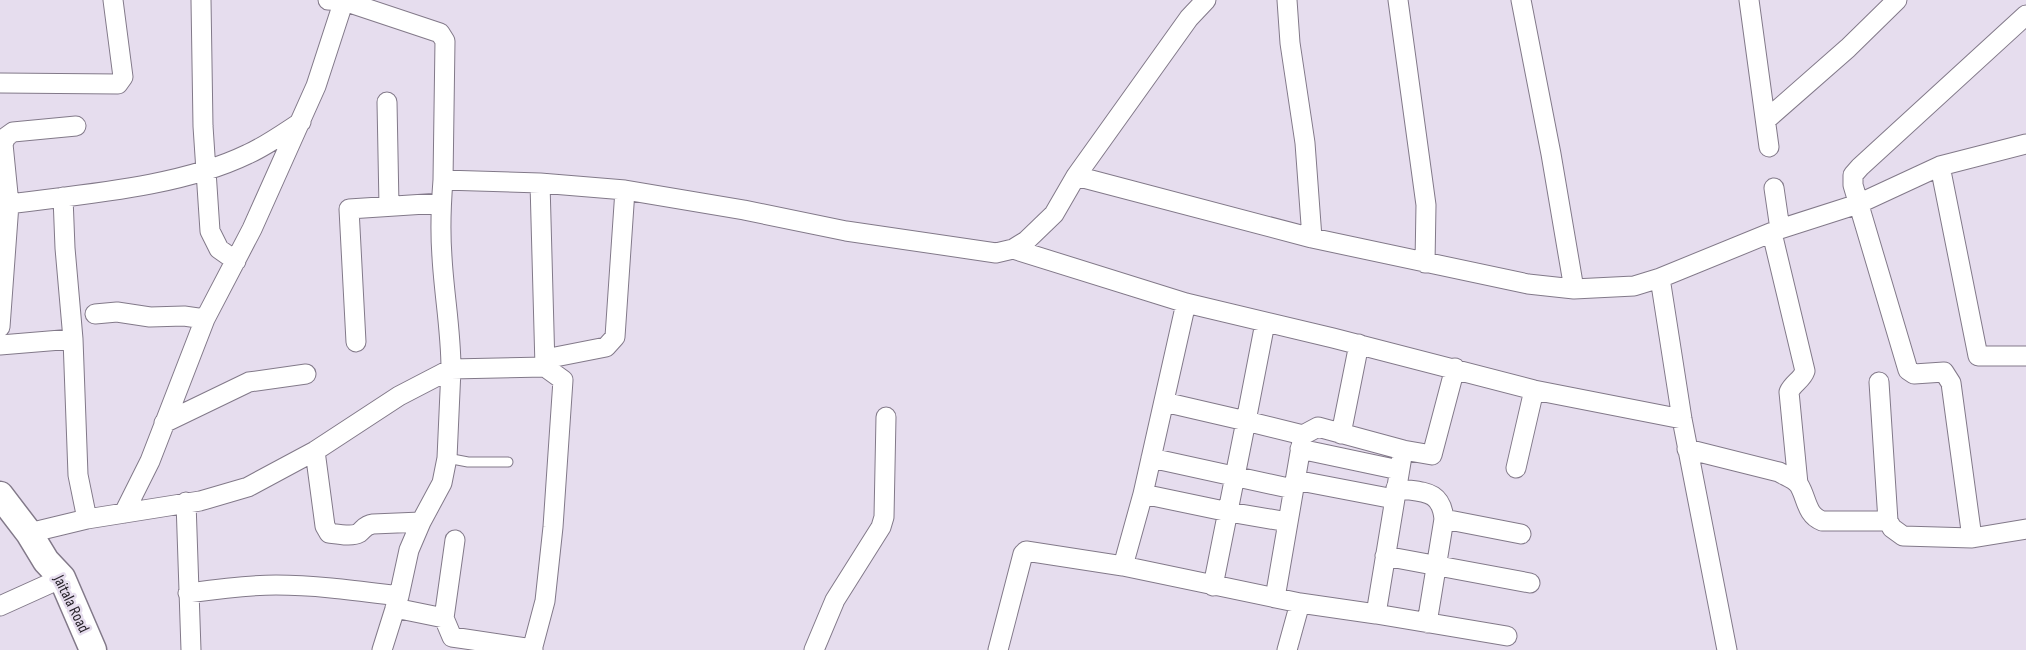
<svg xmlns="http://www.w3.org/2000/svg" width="2026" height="650" viewBox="0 0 2026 650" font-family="'Sofia Sans Condensed',sans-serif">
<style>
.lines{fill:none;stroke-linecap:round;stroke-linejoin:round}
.lane-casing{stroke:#827989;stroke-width:11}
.street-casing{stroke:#827989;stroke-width:21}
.secondary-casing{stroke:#827989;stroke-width:29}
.lane{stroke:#fff;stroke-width:9}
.street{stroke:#fff;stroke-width:19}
.secondary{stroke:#fff;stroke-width:26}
.labels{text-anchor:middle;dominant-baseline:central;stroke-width:5;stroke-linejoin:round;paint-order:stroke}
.street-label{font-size:16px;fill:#231f26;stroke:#e6ddee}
</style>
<rect width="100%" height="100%" fill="#e6ddee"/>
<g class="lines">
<defs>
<path id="lane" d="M447,458l21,4h40"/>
<path id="street" d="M201,0l2,126 7,105 9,18 17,12
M328,0l16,1 96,32 5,8 -2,139 97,3 85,7 119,20 102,21 150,22 17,-4 13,-8 28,-27 22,-38 113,-158 17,-18
M1287,0l3,43 15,100 7,95
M1398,0l28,205 -1,58
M1521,0l30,154 23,135
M1749,0l20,147
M2026,15l-166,152 -7,8v10l55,185 6,4 30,-2 7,11 21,155 54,-9
M0,83l118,1 5,-7 -10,-77
M387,102l2,104
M1766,120l82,-72 49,-48
M1940,166l38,190h48
M1076,176l236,62 216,46 46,5 60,-3 26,-8 120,-49 78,-25 82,-38 86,-22
M1774,188l6,41
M63,197l2,51 8,91 5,136 9,44
M0,205l9,-1 -6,-60 3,-7 7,-5 63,-6
M1772,233l33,138c-3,9 -12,12 -16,21l9,92
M1013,249l173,54 147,35 201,52 148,29
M1660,278l22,141 45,231
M95,314l22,-2 33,5 34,-1 21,3
M0,327l9,-123c75,-10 171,-17 239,-50 18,-8 36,-21 53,-32
M356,342l-7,-133 92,-6
M0,345l73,-6
M545,359l61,-12 9,-10 10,-147
M1879,382l9,139 4,7 11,8 69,2
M1164,402l82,19 19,-98
M164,423l85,-41 57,-8
M1341,434l18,-90
M1303,435l15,-8 85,23
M1300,449l99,21
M1687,449l92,23c6,4 16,7 20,13 8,13 7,30 23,36h66
M315,451l10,75 4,7c8,1 23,4 30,0 5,-4 6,-8 14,-9l48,-2
M1151,458l142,31
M1516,468l18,-78
M1295,480l99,19
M1396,488c25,5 45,0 48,31
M1143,494l86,18 59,10
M186,502l5,148
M124,513l26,-52 55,-142 47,-90 64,-143 28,-86
M29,533l58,-14 113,-18 48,-14 67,-36 84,-55 52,-27c0,-38 -7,-75 -9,-112 -2,-26 -1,-52 1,-77
M1385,556l145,27
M1123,566l20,-72 43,-191
M1213,586l33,-165 57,14 -28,163
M188,593c30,-4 59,-8 88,-8 41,0 83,6 123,11
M0,606l62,-28
M395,608l49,10 8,19 81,12
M1376,614l131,22
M444,618l11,-78
M1427,623l17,-104 77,15
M382,650l17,-54 10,-46 12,-28 21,-39 5,-25 4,-89 94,-2
M532,650l13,-49 8,-74 10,-147 -18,-13 -5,-184
M814,650l21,-50 46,-73 3,-10 2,-100
M998,650l25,-96 3,-3 97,15 177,37 76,11 27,-164 29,5 23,-87
M1287,650l13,-47"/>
<path id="secondary" d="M0,495l29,38 17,28 16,17 31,72"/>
</defs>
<!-- lane casing -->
<use href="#lane" class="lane-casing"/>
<!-- street casing -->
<use href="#street" class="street-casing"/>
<!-- secondary casing -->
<use href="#secondary" class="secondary-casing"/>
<!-- lane -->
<use href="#lane" class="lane"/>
<!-- street -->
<use href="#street" class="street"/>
<!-- secondary -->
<use href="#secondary" class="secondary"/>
</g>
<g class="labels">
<!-- street labels -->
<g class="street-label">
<text transform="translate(71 604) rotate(64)">Jaitala Road</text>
</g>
</g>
</svg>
